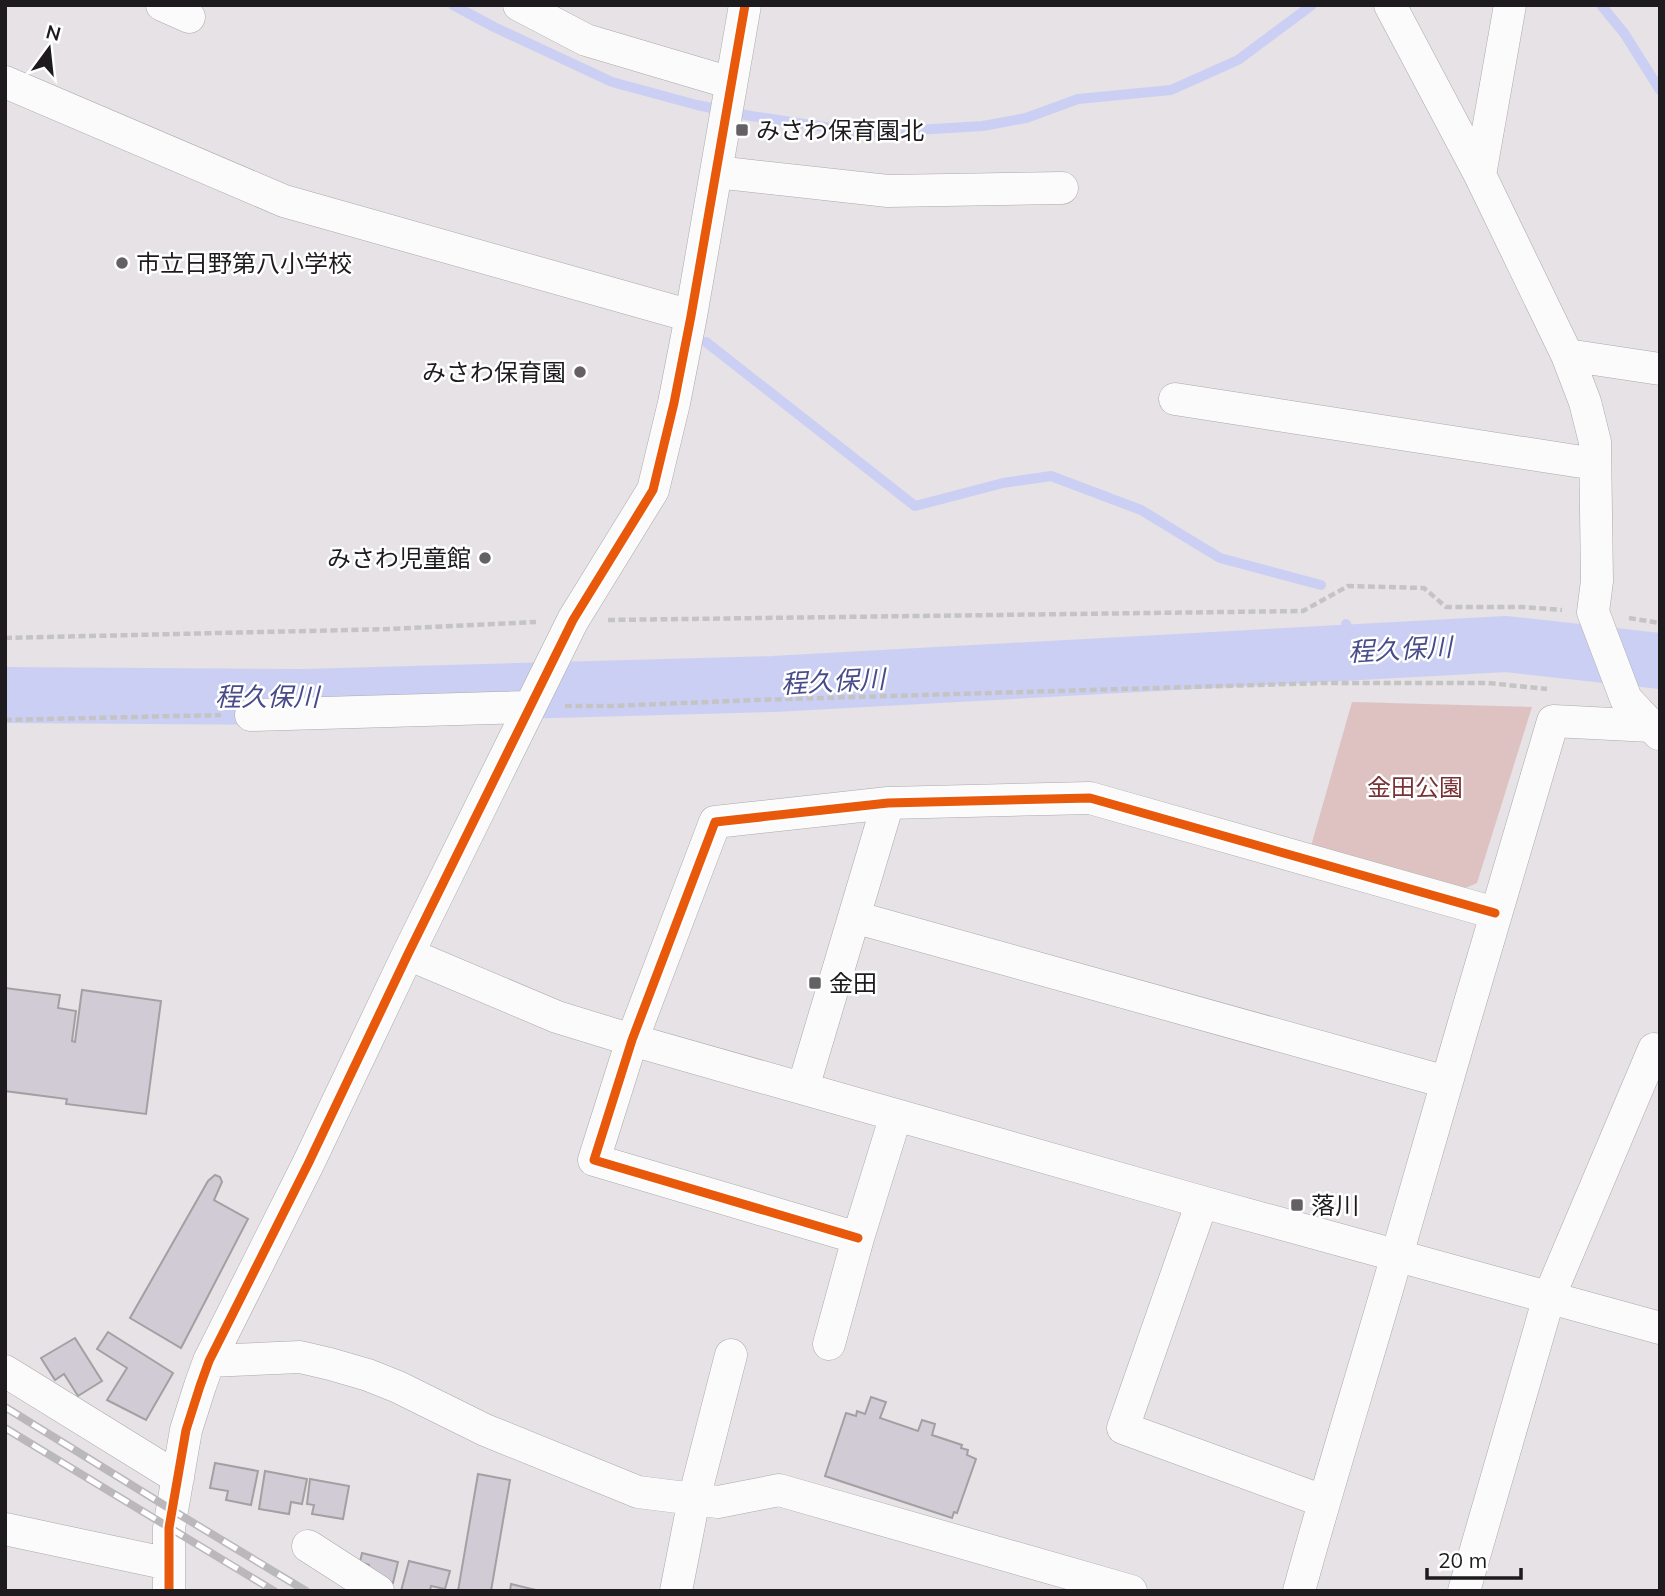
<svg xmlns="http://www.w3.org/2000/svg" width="1665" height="1596" viewBox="0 0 1665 1596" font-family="Mulish,'Noto Sans JP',sans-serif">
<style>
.green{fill:#dec2c2}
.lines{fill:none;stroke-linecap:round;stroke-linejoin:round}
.stream{stroke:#cccff4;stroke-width:10}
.river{stroke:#cccff4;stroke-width:56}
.building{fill:#d1cbd5;stroke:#a2a0a2;stroke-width:2}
.minor-casing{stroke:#aba9ab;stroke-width:33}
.path{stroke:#c5c4c5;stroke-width:4.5;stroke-dasharray:7 3.5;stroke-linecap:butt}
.minor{stroke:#fbfbfb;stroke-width:32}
.rail-casing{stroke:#bab8ba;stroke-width:8}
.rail{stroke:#fff;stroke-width:5;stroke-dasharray:16;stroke-linecap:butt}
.cycleway-casing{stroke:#fff;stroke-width:13}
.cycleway{stroke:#e8590c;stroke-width:9}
.poi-dot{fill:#636163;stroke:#fff;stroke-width:2.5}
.labels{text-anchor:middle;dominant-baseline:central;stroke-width:5;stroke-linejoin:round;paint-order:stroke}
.poi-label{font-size:24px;fill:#1d1b1d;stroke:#fff;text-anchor:start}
.park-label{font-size:24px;fill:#793134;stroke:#fff}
.water-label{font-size:26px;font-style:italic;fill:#484b89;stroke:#fff}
</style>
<rect width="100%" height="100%" fill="#e6e2e5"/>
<!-- green -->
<path class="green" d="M1352,702l180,5 -55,176 -14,6 -152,-43z"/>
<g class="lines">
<!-- stream -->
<path class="stream" d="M453,5l41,22 118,55 85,23 54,11 114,17 118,-7 43,-8 52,-19 93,-9 67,-30 74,-55
M1601,5l23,28 36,57
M706,342l209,164 88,-23 48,-7 90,34 79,48 101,27
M1346,624l10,27"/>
<!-- river -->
<path class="river" d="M5,695l298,2 470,-13 733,-40 154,17"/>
</g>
<!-- building -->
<path class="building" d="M5,988l55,7 -2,13 18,3 -4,30 3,1 7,-52 79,11 -15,113 -80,-10 1,-5 -62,-8z
M215,1175l5,2 2,5 -8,18 34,19 -67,129 -51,-30 78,-137z
M108,1332l65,41 -27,47 -39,-20 20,-32 -30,-19z
M75,1338l27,43 -24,15 -14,-22 -9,6 -14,-22z
M871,1397l15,5 -6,16 38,13 4,-11 13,4 -3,11 30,10 -1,3 7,2 -1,5 9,4 -19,54 -3,-1 -2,6 -127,-42 21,-63 10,3 1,-5 8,3z
M215,1463l43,8 -7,34 -25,-5 2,-9 -18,-3z
M265,1471l42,8 -5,25 -11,-2 -2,12 -30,-5z
M478,1474l32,6 -19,111h-33z
M310,1479l39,7 -6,33 -31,-5 2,-9 -7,-1z
M362,1553l36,9 -5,21 -26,-10 2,-8 -9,-3z
M409,1561l41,10 -5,18 -14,-3 -1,5h-29z
M511,1584l29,7h-30z"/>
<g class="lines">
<defs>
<path id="minor" d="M162,5l27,12
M519,5l67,35 145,43
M1390,5l90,170 87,180 18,47 10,40 2,139 -4,31 33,87 33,35
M5,82l279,119 407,115
M716,172l172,19 174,-3
M1480,175l30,-170
M1567,355l93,14
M1175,399l420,65
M251,715l279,-8
M854,917l592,165
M408,954l149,63 75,23 570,162 458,126
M803,1088l85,-285
M1202,1202l-79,226 200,73
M858,1238l-264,-78 38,-120 83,-218 173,-19 202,-5 405,115
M829,1344l29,-106 38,-123
M209,1361l91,-4 30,7 38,11 30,12 87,43 153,62 80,10 61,-12 352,101
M5,1371l173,107
M5,1529l164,35
M308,1546l70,45
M169,1591v-63l17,-98 14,-44 9,-25 100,-199 99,-208 165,-334 80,-130 21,-87 17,-87 54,-311
M676,1591l18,-92 37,-144
M1299,1591c31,-113 66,-224 98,-336 51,-178 103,-357 156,-534l98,5
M1464,1591l85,-294 105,-248 6,2"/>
</defs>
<!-- minor casing -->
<use href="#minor" class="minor-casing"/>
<!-- path -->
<path class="path" d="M1629,618l31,5
M608,620l695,-9 45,-25 76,2 22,19h76l40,3
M5,638l385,-9 146,-7
M565,706h46l145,-6 567,-17h165l59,6
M5,720l216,-5"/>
<!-- minor -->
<use href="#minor" class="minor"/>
<defs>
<path id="rail" d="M5,1407l167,103 134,81
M5,1428l269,163"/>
</defs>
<!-- rail casing -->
<use href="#rail" class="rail-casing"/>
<!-- rail -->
<use href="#rail" class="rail"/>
<defs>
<path id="cycleway" d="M858,1238l-264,-78 38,-120 83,-218 173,-19 202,-5 405,115
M169,1591v-63l17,-98 14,-44 9,-25 100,-199 99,-208 165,-334 80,-130 21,-87 17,-87 54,-311"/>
</defs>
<!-- cycleway casing -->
<use href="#cycleway" class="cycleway-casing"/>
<!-- cycleway -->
<use href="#cycleway" class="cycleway"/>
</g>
<!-- markers -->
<g class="poi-dot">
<rect x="735" y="123" width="14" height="14" rx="3.5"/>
<circle cx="122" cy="263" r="7"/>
<circle cx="580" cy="372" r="7"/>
<circle cx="485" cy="558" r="7"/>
<rect x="808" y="976" width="14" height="14" rx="3.5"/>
<rect x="1290" y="1198" width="14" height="14" rx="3.5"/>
</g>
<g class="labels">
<!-- poi labels -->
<g class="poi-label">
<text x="756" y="130">みさわ保育園北</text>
<text x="136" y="263">市立日野第八小学校</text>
<text x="566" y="372" text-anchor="end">みさわ保育園</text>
<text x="471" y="558" text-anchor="end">みさわ児童館</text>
<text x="829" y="983">金田</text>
<text x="1311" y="1205">落川</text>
</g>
<!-- park labels -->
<g class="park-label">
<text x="1415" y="787">金田公園</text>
</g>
<!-- water labels -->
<g class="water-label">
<text transform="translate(1400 649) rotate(-3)">程久保川</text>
<text transform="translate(833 681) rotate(-3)">程久保川</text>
<text x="267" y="696">程久保川</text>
</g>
</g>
<!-- border -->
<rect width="1665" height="1596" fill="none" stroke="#1d1b1d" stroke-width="14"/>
<!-- north arrow -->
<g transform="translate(49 49) rotate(15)" stroke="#ffffff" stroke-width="5" paint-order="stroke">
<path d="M0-5L12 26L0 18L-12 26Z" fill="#1d1b1d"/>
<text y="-10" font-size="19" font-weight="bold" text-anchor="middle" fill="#1d1b1d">N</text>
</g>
<!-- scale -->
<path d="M1427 1568v10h94v-10" fill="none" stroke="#1d1b1d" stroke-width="3.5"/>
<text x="1438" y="1568" font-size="21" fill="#1d1b1d" stroke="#ffffff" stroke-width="5" paint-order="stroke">20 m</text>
</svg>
